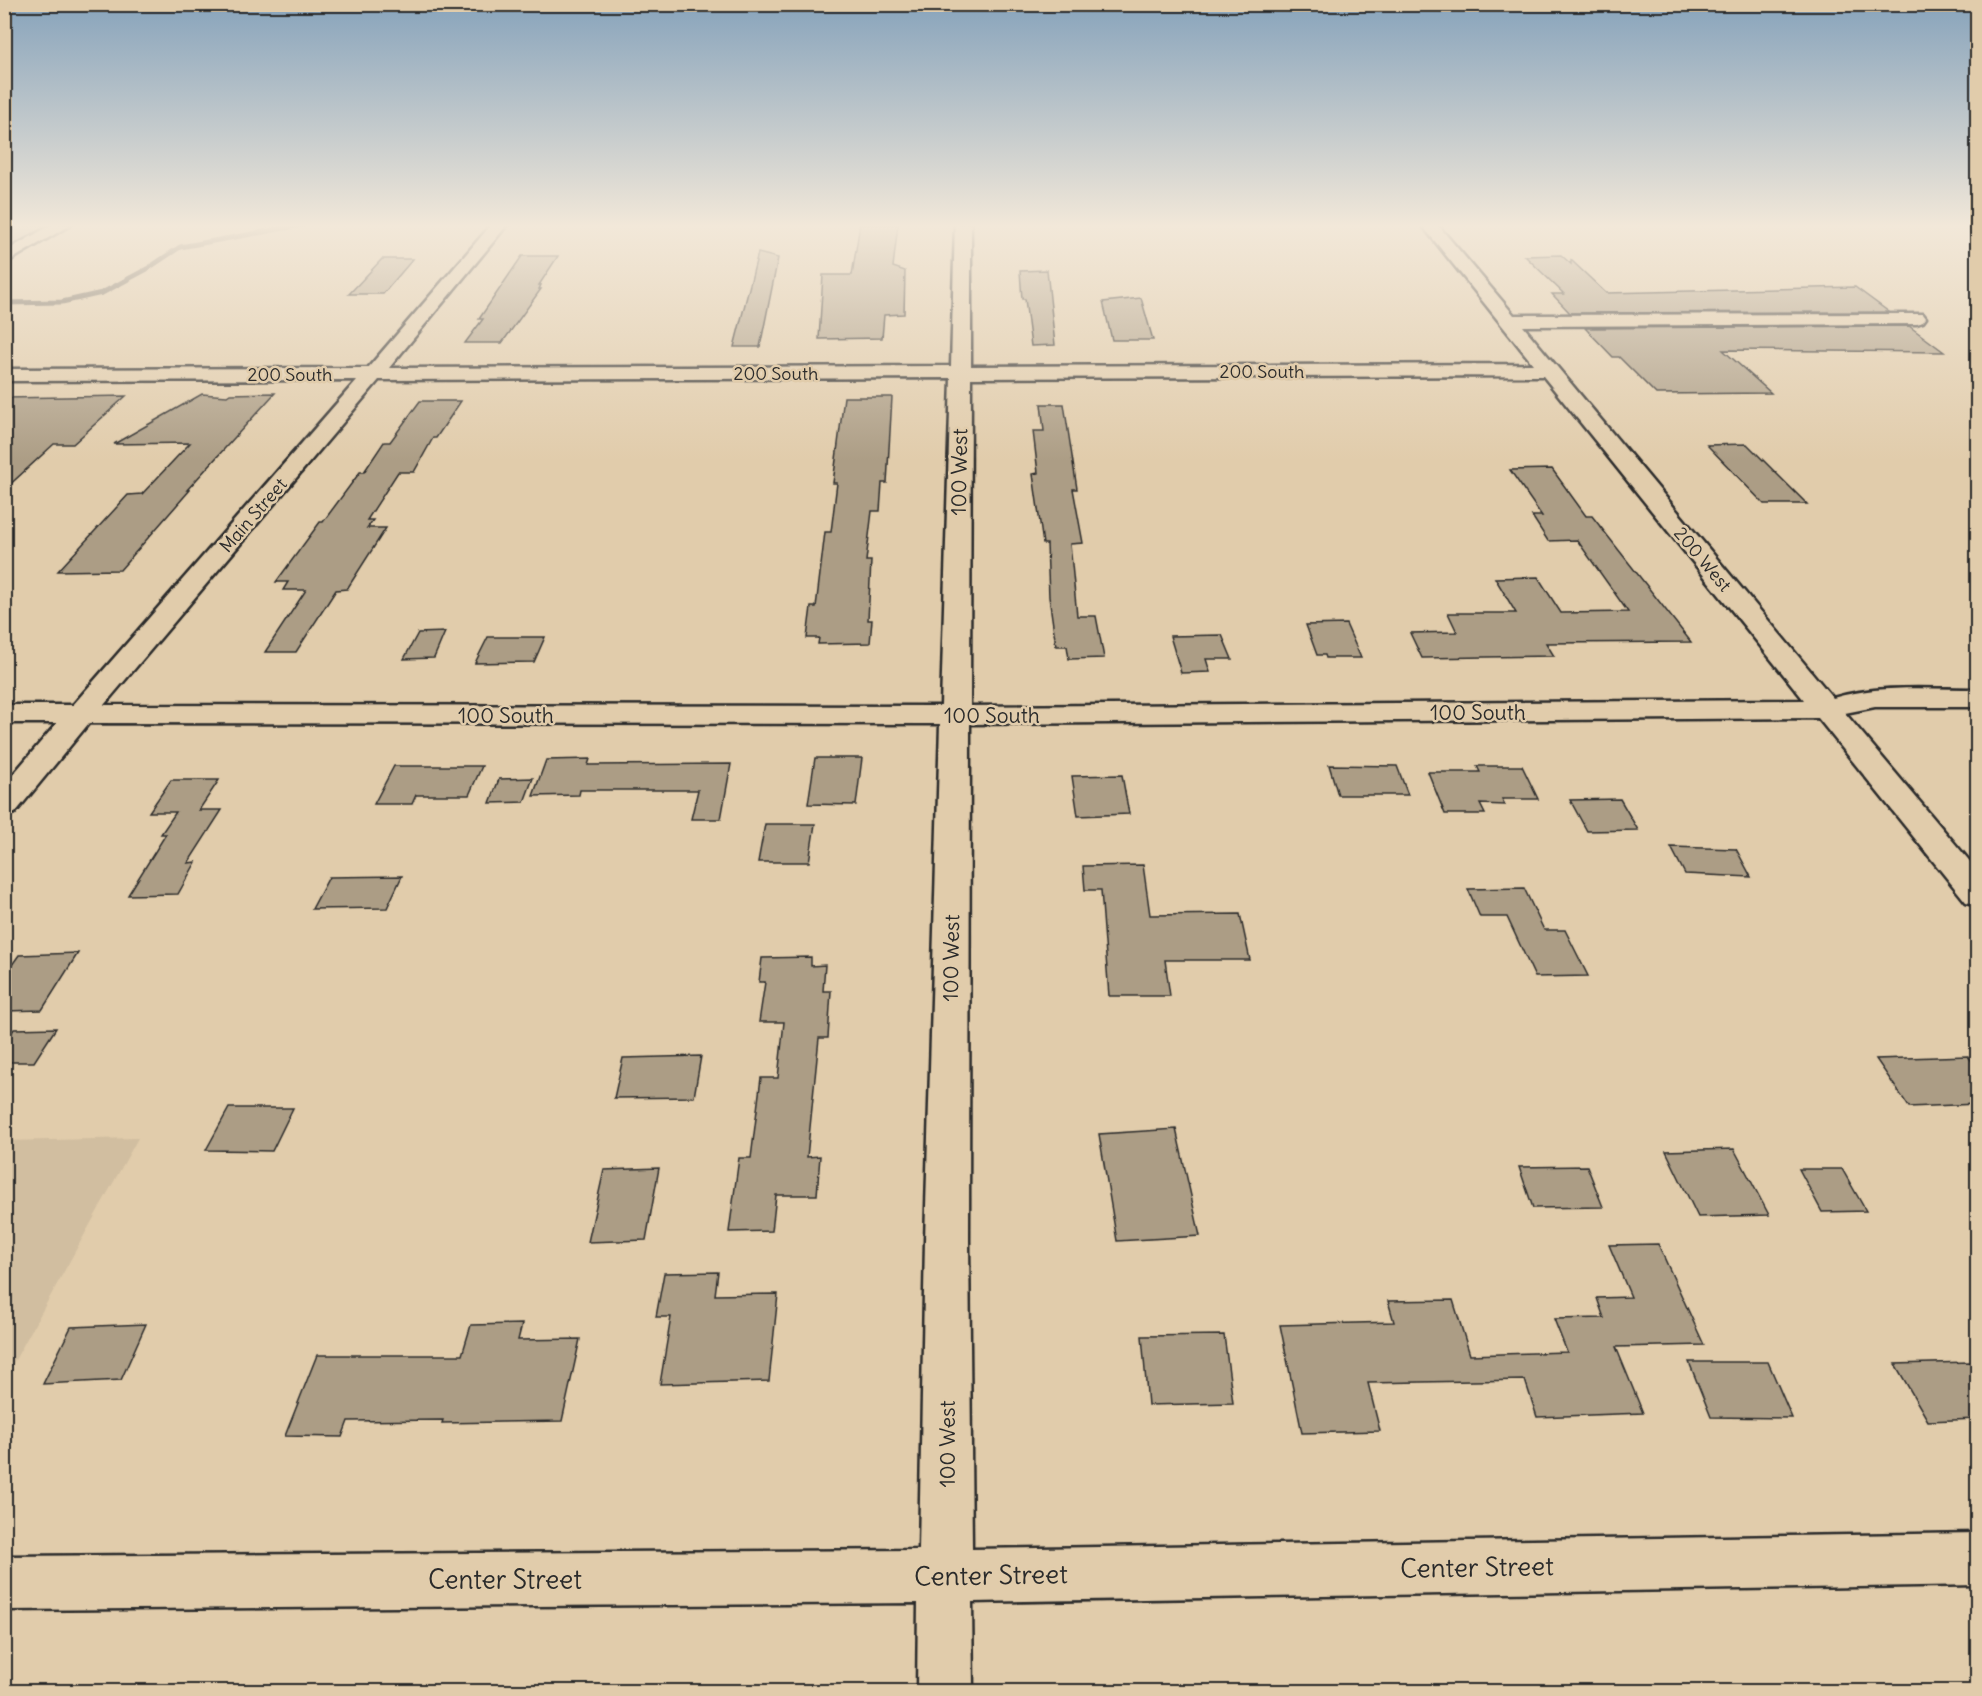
<svg xmlns="http://www.w3.org/2000/svg" width="1982" height="1696" viewBox="0 0 1982 1696" font-family="Delius,sans-serif">
<style>
.built{fill:#d1bea0}
.green{fill:#c3b196;stroke:#776e60;stroke-width:1.5}
.lines{fill:none;stroke-linecap:round;stroke-linejoin:round}
.stream{stroke:#6b6459;stroke-width:5}
.building{fill:#ac9d85;stroke:#2b2b2b;stroke-width:1.5}
.minor-casing{stroke:#2b2b2b;stroke-width:5}
.minor{fill:#e1ccab;fill-rule:evenodd}
.labels{text-anchor:middle;dominant-baseline:central;stroke-width:5;stroke-linejoin:round;paint-order:stroke}
.far-street-label{font-size:18px;fill:#2b2b2b;stroke:#e1ccab}
.street-label{font-size:21px;fill:#2b2b2b;stroke:#e1ccab}
.near-street-label{font-size:26px;fill:#2b2b2b;stroke:#e1ccab}
</style>
<rect width="100%" height="100%" fill="#e1ccab"/>
<filter id="ink" filterUnits="userSpaceOnUse"><feTurbulence type="fractalNoise" baseFrequency=".0167" numOctaves="2"/><feDisplacementMap in="SourceGraphic" scale="12" xChannelSelector="R" yChannelSelector="G"/><feConvolveMatrix kernelMatrix="1 2 1 2 8 2 1 2 1" color-interpolation-filters="sRGB"/></filter>
<g filter="url(#ink)">
<!-- built -->
<path class="built" d="M138,1138l-133,240v-237z"/>
<!-- green -->
<path class="green" d="M4,224h46l-29,19 -16,3z"/>
<g class="lines">
<!-- stream -->
<path class="stream" d="M4,303l58,-1 40,-9 45,-24 33,-22 127,-23"/>
</g>
<!-- building -->
<path class="building" d="M860,224h38l-5,43 12,4 -1,43 -20,1 -2,23 -63,1 4,-64h29z
M758,253l20,5 -18,89h-26z
M1561,255l10,9v-4l35,33 249,-6 34,25 -319,1 -18,-19h12l-39,-38z
M522,256h36l-19,29h2l-2,4h2l-39,54h-37l18,-24h-4z
M382,259h31l-30,35h-34z
M1047,270l8,75 -24,1 -6,-47h-3l-2,-28z
M1141,298l12,42h-41l-9,-38z
M1909,326l35,26 -221,-2 48,43 -115,1 -37,-37h-6l-28,-29z
M275,393l-88,97h3l-70,80 -62,1 70,-76 14,-1 48,-51 -76,1 88,-50 25,2 3,-2z
M126,396l-53,48h-19l-50,46v-92z
M844,397h48l-5,86h-5l-2,28h-8l-6,50h5l-3,59h4l-2,23 -52,1 1,-6h-12l4,-31h5l9,-75h6l6,-49h-4z
M420,401h41l-25,37h-3l-19,34h-16l-31,48h6l-6,8h19l-39,61 -11,1 -40,62h-31l41,-62h-23l5,-8h-12l44,-60h3l37,-50h4l20,-30h6z
M1041,404h23l13,85h-4l10,54 -13,1 7,72h19l8,42 -35,1 -2,-13h-11l-7,-49 -2,-53h-4l-10,-70 5,-1 -5,-42h11z
M1747,444l60,60h-43l-57,-59z
M1552,469l34,47h6l99,126 -145,1 8,13 -132,2 -12,-25 47,-1 -9,-19h68l-21,-35 43,-1 23,36 67,-1 -51,-72 -29,1 -16,-25h10l-32,-46z
M1346,624l15,34h-35l-1,-3h-8l-11,-30z
M445,632l-11,26 -30,1 14,-26z
M1222,635l10,24h-26l4,13 -29,1 -11,-37z
M488,637h57l-11,25 -59,1z
M815,758h47l-6,47 -48,-1z
M590,759l-2,6 143,-1 -10,55h-30l7,-29h-118l-1,5 -46,1 13,-36z
M1329,765l68,1 11,29h-70z
M394,766h88l-13,29h-53l-4,9h-38z
M1477,766h45l16,33h-36l3,6 -25,-1 5,10h-40l-17,-42h52z
M1122,775l7,39 -51,2 -6,-40z
M533,778l-9,24 -34,1 9,-24z
M171,780h48l-20,30h23l-34,53 8,-1 -18,32 -50,1 38,-61h-5l15,-22h-27z
M1620,799l18,31 -51,1 -17,-31z
M765,824h50l-6,38h-51z
M1671,847l65,2 15,28 -66,-3z
M1143,865l7,50 90,-1 10,46h-85l5,36h-61l-8,-106h-16l-2,-24z
M402,876l-15,32 -75,1 17,-32z
M1524,888l20,42h21l23,46 -53,1 -28,-60h-27l-12,-28z
M78,953l-36,57 -38,1v-35l15,-21z
M811,957v9l14,-1 -2,26h8l-3,47h-9l-12,119 13,-1 -3,39h-41l-4,36 -43,1 10,-74h12l10,-80h17l6,-56h-25l6,-40h-6l3,-24z
M56,1028l-22,34h-30v-19l10,-14z
M701,1056l-7,41 -80,1 9,-40z
M1968,1056l9,12v36l-68,3 -33,-48z
M229,1108h64l-21,43 -66,-1z
M1176,1129l24,107 -83,5 -18,-107z
M1734,1149l35,66 -71,2 -32,-66z
M1587,1166l16,41 -70,1 -14,-41z
M659,1168l-13,72 -58,2 16,-72z
M1799,1169h43l24,42 -44,1z
M1658,1244l46,101 -88,2 27,66 -106,4 -12,-37 -157,3 12,48 -78,2 -22,-108 114,-3 -6,-21 65,-1 17,55 97,-3 -13,-33 50,-1 -7,-20 34,-1 -22,-52z
M718,1272l-3,23 63,-1 -9,87 -109,3 11,-67h-15l8,-44z
M146,1324l-25,56 -78,4 28,-57z
M522,1324l-4,16 62,-1 -18,82 -120,2 1,-3 -95,1 -6,16 -57,-1 32,-81h145l9,-30z
M1224,1335l9,68 -85,2 -6,-69z
M1689,1362h79l24,56 -81,-1z
M1970,1362l7,11v46l-49,2 -33,-57z"/>
<g class="lines">
<defs>
<path id="minor" d="M53,224h19l-68,40v-12z
M492,224h16l-119,144 562,-2 4,-142h16v142l562,-2 -112,-140h16l77,91 409,-1 3,4 -3,4 -6,2 -394,2 310,372c46,-14 97,-9 145,-9v18h-103l-30,6 133,158v34l-12,-3 -148,-184 -848,6 -1,517 3,308 1006,-16v52l-1006,17 1,90h-56l1,-89 -914,7v-54l915,-6 6,-309 15,-517 -851,-1 -74,90 -11,3v-31l53,-62h-53v-18h69l284,-325 -353,1v-12l364,-1zM1543,376l261,324 -834,6 1,-328zM951,378l-10,328 -837,-1 275,-325z"/>
</defs>
<!-- minor casing -->
<use href="#minor" class="minor-casing"/>
<!-- minor -->
<use href="#minor" class="minor"/>
</g>
</g>
<!-- sky -->
<linearGradient id="sky" x2="0" y2="1"><stop stop-color="#87a3bb"/><stop offset="0.49" stop-color="#f2e8d9"/><stop offset="1" stop-color="#f2e8d9" stop-opacity="0"/></linearGradient>
<rect width="1982" height="461" fill="url(#sky)"/>
<g class="labels">
<!-- far-street labels -->
<g class="far-street-label">
<text x="1262" y="371">200 South</text>
<text x="776" y="373">200 South</text>
<text x="290" y="374">200 South</text>
<text transform="translate(253 515) rotate(-49)">Main Street</text>
<text transform="translate(1703 559) rotate(50)">200 West</text>
</g>
<!-- street labels -->
<g class="street-label">
<text transform="translate(959 472) rotate(-89)">100 West</text>
<text x="1478" y="712">100 South</text>
<text x="506" y="715">100 South</text>
<text x="992" y="715">100 South</text>
<text transform="translate(951 958) rotate(-89)">100 West</text>
<text transform="translate(947 1444) rotate(-90)">100 West</text>
</g>
<!-- near-street labels -->
<g class="near-street-label">
<text transform="translate(1477 1567) rotate(-1)">Center Street</text>
<text transform="translate(991 1575) rotate(-1)">Center Street</text>
<text x="505" y="1579">Center Street</text>
</g>
</g>
<!-- margin -->
<rect width="1982" height="1696" fill="none" stroke="#e1ccab" stroke-width="24"/>
<rect x="12" y="12" width="1958" height="1672" fill="none" stroke="#2b2b2b" stroke-width="2" filter="url(#ink)"/>
</svg>
